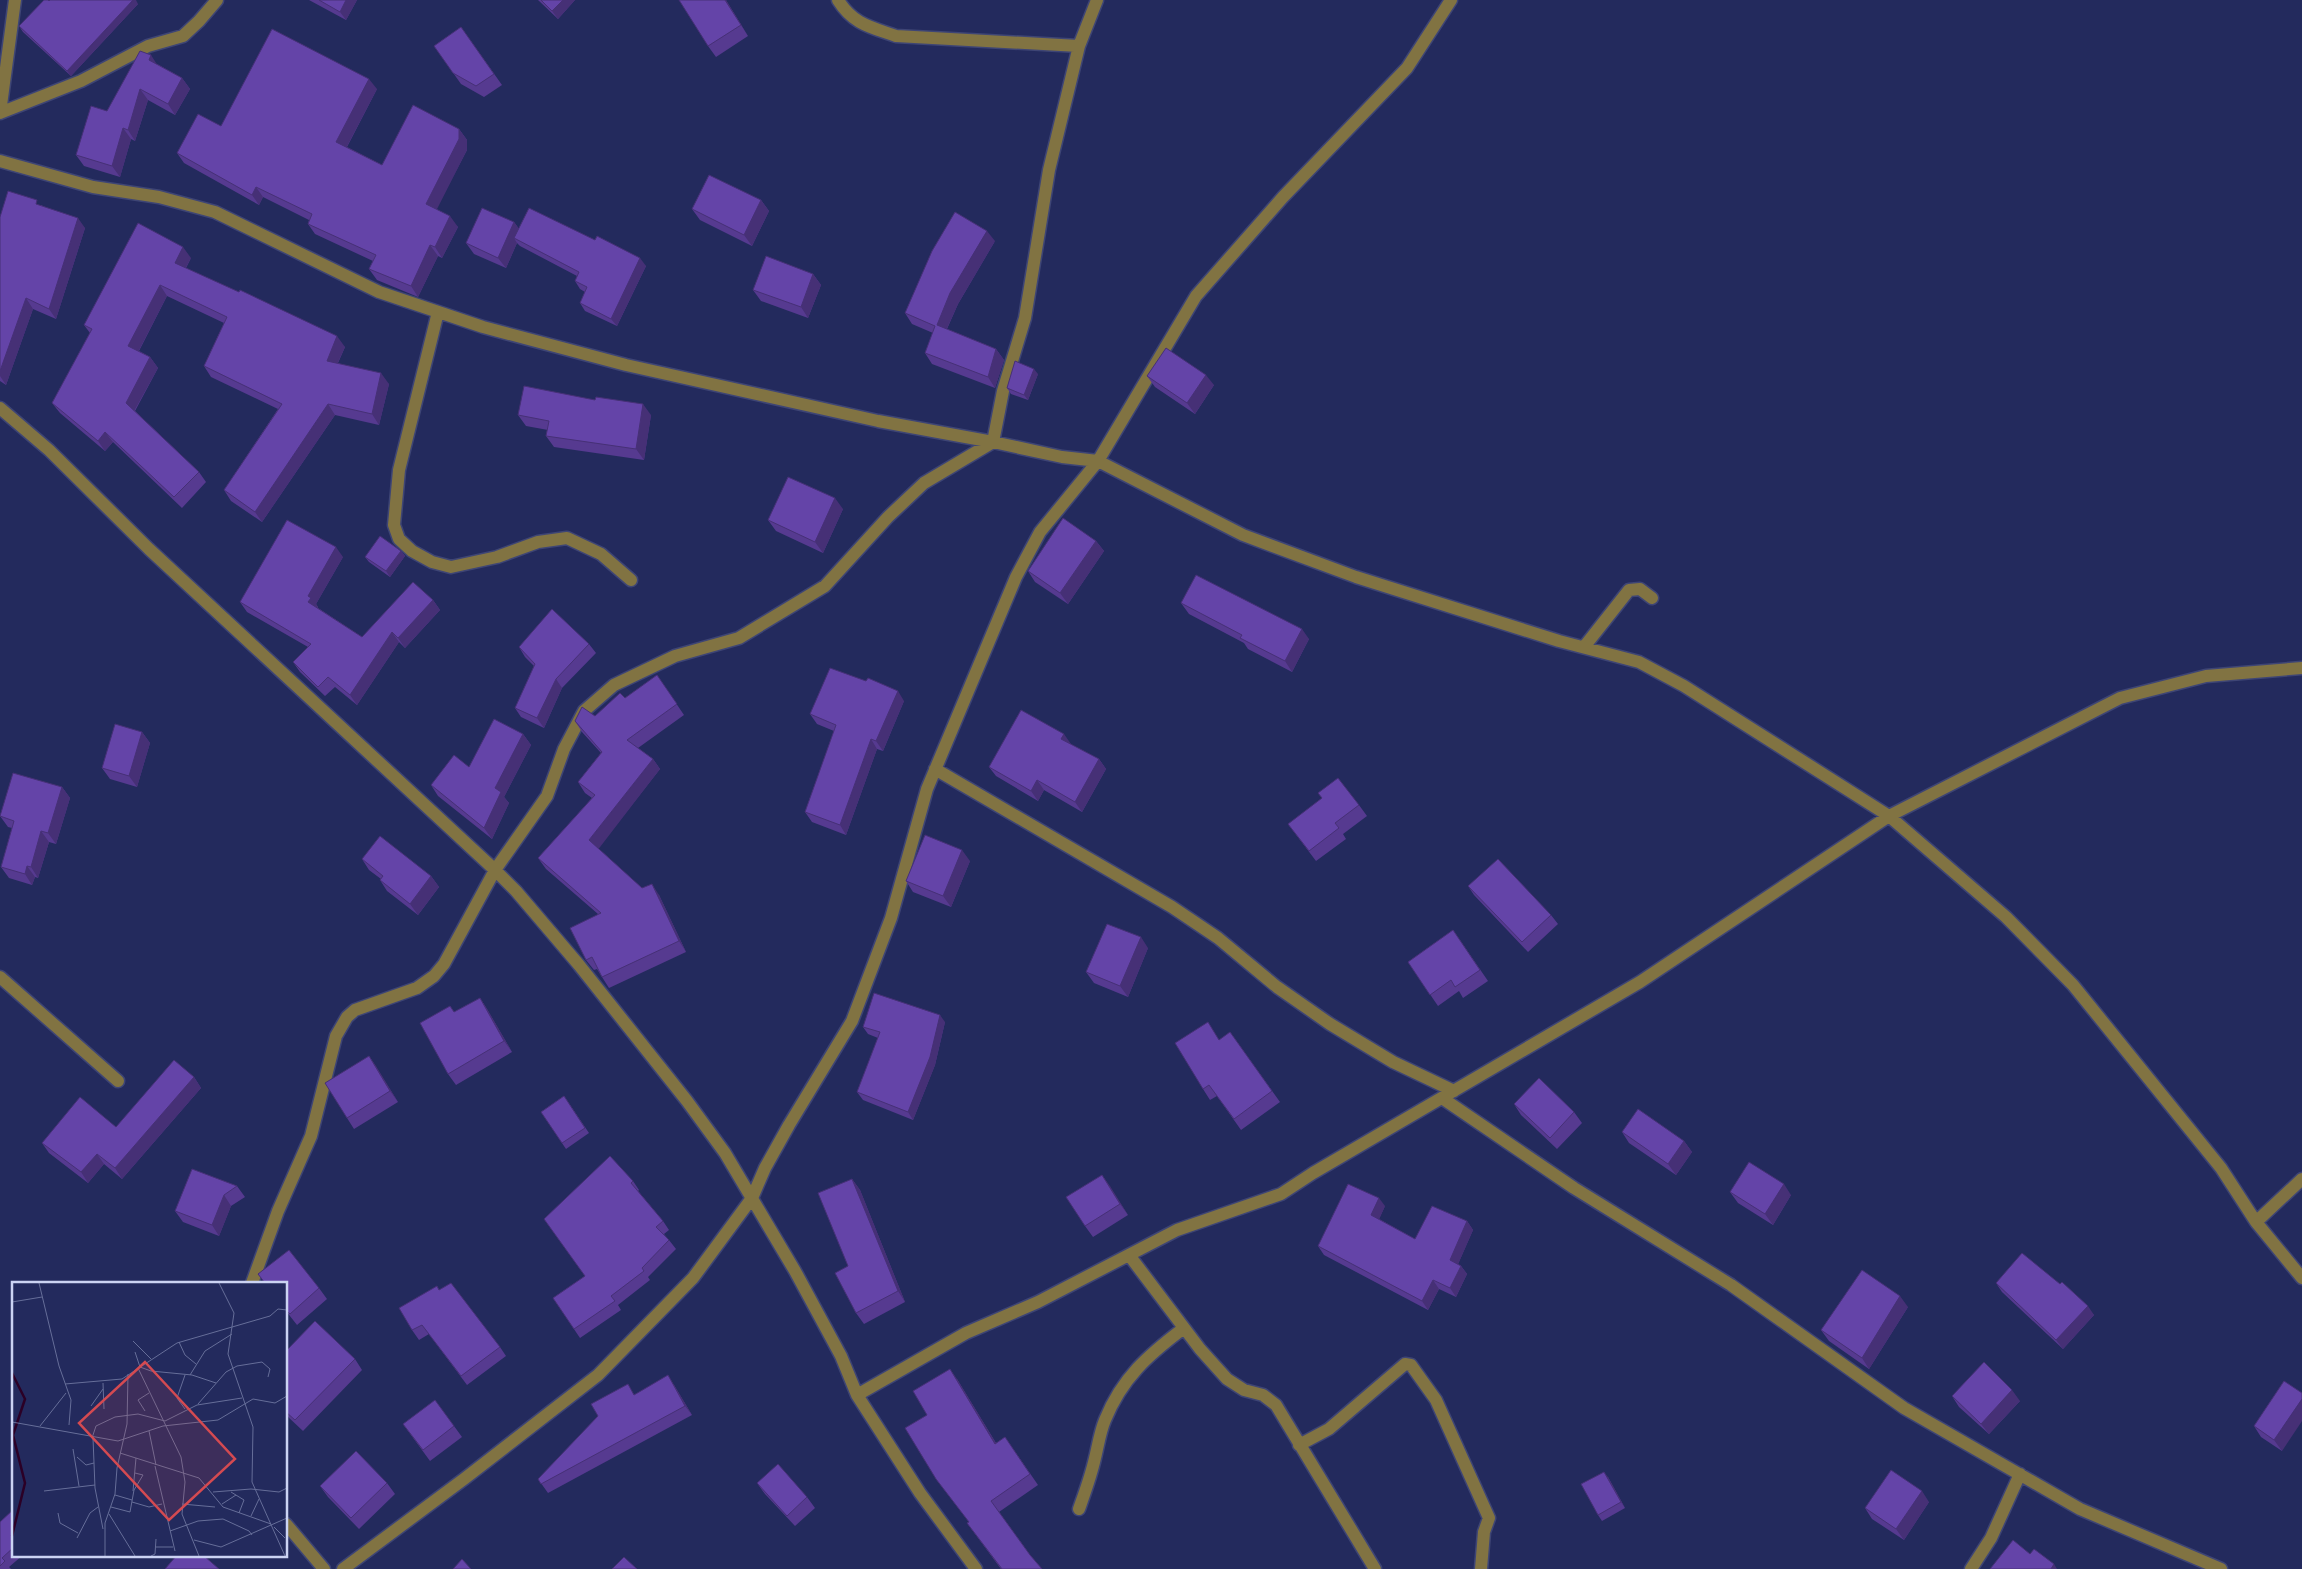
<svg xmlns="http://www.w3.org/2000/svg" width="2302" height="1569" viewBox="0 0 2302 1569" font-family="'Work Sans',sans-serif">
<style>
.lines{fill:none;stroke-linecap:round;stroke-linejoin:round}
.minor-casing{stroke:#3e4575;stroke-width:15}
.minor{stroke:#817342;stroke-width:12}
.wall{fill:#563a90}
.shaded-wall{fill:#463076}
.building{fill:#6444a8;stroke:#463076}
.inset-river{fill:none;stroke:#2b0026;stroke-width:2.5}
.inset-road{fill:none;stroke:#666e99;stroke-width:1}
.view{fill:#d44a51;fill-opacity:0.15;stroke:#d44a51;stroke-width:2.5}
.inset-edge{fill:none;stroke:#cbd3f3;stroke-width:2.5}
</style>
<rect width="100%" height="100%" fill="#232a5d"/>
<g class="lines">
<defs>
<path id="minor" d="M838,0c15,24 32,27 58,36l183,10
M0,113l81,-32 67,-35 35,-10 16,-15 18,-21
M0,113l15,-113
M0,161l93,26 66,10 56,15 164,80 104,35 143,38 252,56 115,21 69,15 36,4 145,74 113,42 203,64 80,21 45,24 205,130 117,101 67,68 148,183 35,54 46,56
M438,312l-39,158 -5,55 5,14 13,12 20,11 19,5 46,-10 41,-15 29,-4 34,16 30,26
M0,408l49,42 100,99 346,321 21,21 63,74 108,136 38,52 70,118 46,85 16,39 63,98 56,76
M1584,647l45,-57 11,-1 12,9
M935,769l237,138 46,31 59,49 53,37 63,38 61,29
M0,977l118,104
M1442,1098l132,90 157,97 173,123 176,101 141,60
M2256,1222l46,-43
M1129,1255l71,94 27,30 17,11 19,5 13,10 99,164
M252,1283l26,-72 33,-75 25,-100 11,-19 8,-7 62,-22 17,-12 10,-12 51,-94 52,-74 17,-47 20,-38 30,-26 61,-29 64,-18 86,-52 63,-69 36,-34 69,-41 10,-51 22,-73 24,-148 30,-124 18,-46
M857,1395l109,-62 72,-31 139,-72 104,-36 32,-21 327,-191 249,-166 231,-118 86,-22 96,-8
M1299,1445l30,-16 76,-65 6,1 25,35 53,118 -5,14 -3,37
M1079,1509c6,-17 12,-33 16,-51 3,-12 5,-26 10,-38 17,-42 43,-65 79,-92
M286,1524l38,45
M343,1569l121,-90 134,-104 95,-97 59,-80 13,-30 24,-43 63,-104 39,-103 36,-129 89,-212 24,-45 58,-71 98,-165 87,-99 124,-129 44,-68
M1971,1569l20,-31 29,-64"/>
</defs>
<!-- minor casing -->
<use href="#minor" class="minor-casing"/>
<!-- minor -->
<use href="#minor" class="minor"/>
</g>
<!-- wall -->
<path class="wall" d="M309,0h48l-11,20z
M538,0h37l-17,19z
M726,0l22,36 -32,21 -8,-11z
M49,1l89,3 -67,72 -48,-44 -4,-6z
M461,27l41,58 -18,12 -23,-13 -27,-38z
M157,64l25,14 8,11 -15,26 -27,-15 -13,41 -4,-2 -11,38 -36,-11 -8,-11 31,-44z
M377,89l-30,58 35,18 77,-36 8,11v10l-31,59 22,18 -16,31 -4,-2 -20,41 -41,-17 -8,-11 4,-8 -58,-27 -7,-10 1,-4 -46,-23 -4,8 -75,-42 -7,-10 44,-27z
M761,200l8,11 -17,35 -52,-26 -8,-11z
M41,205l44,23 -29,91 -23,-10 -27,76 -6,-4v-164z
M514,222l5,7 127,37 -29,60 -32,-15 -5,-8 5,-11 -5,-3 -5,-8 2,-5 -57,-30 -3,-3 -11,25 -32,-14 -8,-11z
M995,241l-37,63 -11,25 49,20 8,11 -9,28 -63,-24 -7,-11 8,-20 -21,-9 -7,-11z
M191,258l-5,10 159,79 -7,16 51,21 -10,41 -44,-10 -73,107 -31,-21 -7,-11 54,-81 -67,-32 -7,-11 20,-43 -57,-27 -28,55 11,6 8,11 -23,43 64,61 7,10 -24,26 -69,-66 -8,9 -45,-38 -8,-10 38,-70 -6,-8z
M813,274l8,11 -13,33 -47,-17 -8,-11z
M1038,374l-10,26 -17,-6 -4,-6z
M1147,376l67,9 -19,29 -40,-27z
M518,415h133l-7,45 -90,-13 -8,-11 2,-6 -22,-4z
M843,509l-20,44 -47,-22 -8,-11z
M1096,541l8,10 -36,53 -33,-22 -7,-11z
M401,551l4,5 -15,21 -21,-15 -4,-5z
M343,557l-27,47 2,3v1l44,29 71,-37 7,10 -35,38 -6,-6 -42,63 -22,-18 -10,9 -25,-24 -7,-10 15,-15 -61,-35 -7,-10z
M1181,603l128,36 -17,33 -44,-23 -4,-6 -55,-29z
M589,644l7,9 -34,35 -18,40 -23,-11 -6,-9 19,-42 -9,-9 -6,-10z
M657,675l27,40 -46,33 15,11 7,10 -62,79 44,40 17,7 27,57 -77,36 -7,-11 -5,-8 -3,1 -8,-10 12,-46 -52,-45 -8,-11 54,-60 -7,-5 -7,-11 23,-29 -19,-21 -7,-11 20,-5 30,-18z
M904,701l-21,50 -6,-2 -31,86 -34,-13 -7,-10 29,-81 -17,-7 -7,-10z
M142,732l8,11 -13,44 -27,-8 -8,-11z
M523,734l8,11 -27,52 5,6 -17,36 -54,-43 -7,-11 38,-18z
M1070,744l29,15 7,10 -24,43 -38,-22 -6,11 -42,-25 -7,-9z
M62,787l8,11 -14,46 -7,-2 -11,36 -3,-1 -3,8 -23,-7 -8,-11 11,-39 -4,-1 -8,-11z
M1359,805l8,11 -24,18 3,5 -30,22 -28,-37z
M362,859l69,17 8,11 -21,28 -31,-24 -7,-11 1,-1 -12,-9z
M970,861l-19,46 -38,-15 -7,-11z
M1468,886l83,29 7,9 -30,28 -54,-57z
M1453,930l35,51 -25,17 -4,-7 -21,15 -30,-44z
M1148,948l-20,49 -34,-14 -8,-11z
M480,998l7,11 25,43 -56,33 -8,-11 2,-68 4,6z
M945,1022l-10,43 -22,55 -50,-20 -6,-8 21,-54 -10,-4 -5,-7z
M1230,1032l50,70 -39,28 -24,-34 -7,4 -7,-11 17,-49z
M369,1056l29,46 -44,27 -7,-11z
M194,1077l7,11 -79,91 -18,-15 -16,19 -39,-30 -7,-10 74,-16z
M564,1096l25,37 -23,16 -25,-37z
M1514,1104l60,8 8,11 -25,26 -36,-34z
M1622,1132l62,9 8,11 -16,23 -47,-32z
M1102,1175l26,40 -35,22 -8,-11z
M852,1179l8,11 45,112 -41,22 -8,-11 -8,-47z
M633,1181l6,9 -1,1 25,30 6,9 -5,4 5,6 7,9 -28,28 2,3 -32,25 3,5 -41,28 -27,-40 32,-22 -41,-57z
M237,1186l8,11 -14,9 -12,30 -36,-14 -8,-11z
M1730,1192l61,3 -18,30 -35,-22z
M1385,1206l-6,13 36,20 52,-18 6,9 -15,34 3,2 6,8 -11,23 -17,-8 -11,21 -104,-55 -6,-9z
M258,1274l61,14 8,11 -30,26 -11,-14v-28h-21z
M1996,1283l64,1 34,31 -31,34 -61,-57z
M440,1290l60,57 6,9 -39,29 -38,-51 -10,6 -7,-10z
M1908,1307l-39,62 -40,-28 -8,-11z
M286,1351l69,8 7,11 -59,61 -17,-16z
M957,1379l39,64 9,-6 33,48 -39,27 31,43 12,14h-41l-34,-46 2,-1 -33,-43 -9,-64z
M2284,1381l-2,70 -21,-14 -7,-11z
M674,1385l18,30 -144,78 -10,-14 97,-85z
M1952,1396l68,5 -31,33 -30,-27z
M403,1424l51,2 8,11 -32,24z
M1608,1477l17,31 -23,13 -4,-6z
M387,1483l8,11 -36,35 -31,-32 -8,-11z
M757,1483l50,14 8,11 -20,18 -30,-32z
M1929,1502l-25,38 -32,-21 -7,-11z
M14,1509v46h9l-14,12 2,2h-11v-47z"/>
<!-- shaded-wall -->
<path class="shaded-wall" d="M133,0h3l2,4 -67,72 -4,-5z
M346,0h11l-11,20 -6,-8z
M563,0h12l-17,19 -6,-8z
M725,0h1l22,36 -7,-11z
M151,55l7,11 -9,-6z
M182,78l8,11 -15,26 -7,-11z
M369,79l8,10 -33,63 -8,-10z
M140,89l8,11 -13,41 -7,-11z
M123,128l8,11 -11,38 -8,-11z
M459,129l8,11v10l-33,65 -8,-11z
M256,187l7,10 -4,8 -7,-10z
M761,200l8,11 -17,35 -8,-11z
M450,216l8,11 -16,31 -7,-11z
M78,218l7,10 -29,91 -7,-10z
M514,222l8,11 -8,5 3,5 -11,25 -8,-10z
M987,231l8,10 -37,63 -14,31 -7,-10 13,-32z
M430,245l8,11 -20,41 -7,-11z
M183,247l8,11 -8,15 -8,-10z
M640,258l6,8 -29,60 -6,-7z
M813,274l8,11 -13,33 -7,-11z
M160,285l7,11 -31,60 -8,-10z
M26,298l7,11 -27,76 -6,-9v-5z
M337,336l8,11 -11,24 -7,-10z
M996,349l8,11 -9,28 -7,-11z
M150,357l8,11 -25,45 -7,-10z
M1034,369l4,5 -10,26 -4,-5z
M381,373l8,11 -10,41 -7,-11z
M1206,375l8,10 -19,29 -8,-11z
M328,404l7,11 -73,107 -7,-10z
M643,404l8,11 -7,45 -8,-11z
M105,432l8,10 -8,9 -7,-10z
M835,498l8,11 -20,44 -8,-11z
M1096,541l8,10 -36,53 -8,-11z
M336,547l7,10 -27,47 2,3 -3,5 -7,-10v-6z
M401,551l4,5 -15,21 -4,-6z
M433,600l7,10 -35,38 -7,-10z
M1302,629l7,10 -17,33 -7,-11z
M392,632l7,10 -42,63 -7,-10z
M556,679l6,9 -18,40 -7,-10z
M898,691l6,10 -21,50 -7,-10z
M142,732l8,11 -13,44 -8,-11z
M523,734l8,11 -27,52 5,6 -17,36 -8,-11 11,-40z
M1064,734l7,10 -3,5 -7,-10z
M871,739l6,10 -31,86 -6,-10z
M653,759l7,10 -63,82 -8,-11z
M1099,759l7,10 -24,43 -7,-10z
M1037,780l7,10 -6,11 -7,-10z
M62,787l8,11 -14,46 -8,-11z
M41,831l8,11 -11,36 -7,-11z
M962,850l8,11 -19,46 -8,-11z
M27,866l8,11 -3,8 -7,-11z
M431,876l8,11 -21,28 -8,-11z
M652,884l7,11 27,57 -7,-11z
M1141,937l7,11 -20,49 -8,-11z
M480,998l7,11 25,43 -8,-11z
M940,1015l5,7 -10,43 -22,55 -5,-8z
M369,1056l7,10 22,36 -8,-11z
M194,1077l7,11 -79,91 -7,-11z
M1684,1141l8,11 -16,23 -8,-11z
M97,1154l7,10 -16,19 -7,-11z
M1102,1175l8,11 18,29 -8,-11z
M852,1179l8,11 45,112 -7,-11z
M1784,1184l7,11 -18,30 -8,-11z
M224,1195l7,11 -12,30 -7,-11z
M1379,1198l6,8 -8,18 -6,-9z
M1467,1221l6,9 -17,39 -6,-9z
M1461,1266l6,8 -11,23 -6,-9z
M1433,1280l6,9 -11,21 -6,-9z
M1900,1296l8,11 -39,62 -7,-11z
M2088,1306l6,9 -31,34 -7,-9z
M950,1369l7,10 46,76 -8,-11z
M668,1375l24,40 -7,-9z
M2012,1390l8,11 -31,33 -8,-10z
M2302,1399v22l-20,30 -8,-11z
M1604,1472l4,5 17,31 -4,-6z
M1922,1491l7,11 -25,38 -8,-11z
M2054,1564l3,5h-6z"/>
<!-- building -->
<path class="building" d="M44,0h4l1,1 1,-1h83l-66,71 -48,-45z
M319,0h27l-6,12z
M541,0h22l-11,11z
M679,0h46l16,25 -33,21z
M461,27l33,47 -18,12 -23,-13 -19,-27z
M272,29l97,50 -33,63 46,23 31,-60 46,24v10l-33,65 24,12 -15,31 -5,-2 -19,41 -42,-17 7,-14 -68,-31 4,-10 -56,-27 -4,8 -75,-42 21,-39 23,12z
M140,51l11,4 -2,5 33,18 -14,26 -28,-15 -12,41 -5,-2 -11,38 -36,-11 15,-49 16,5z
M709,175l52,25 -17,35 -52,-26z
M8,191l29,9 -1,4 42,14 -29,91 -23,-11 -26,73v-154z
M482,208l32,14 -16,36 -32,-15z
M529,208l66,32 2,-4 43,22 -29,61 -31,-16 7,-16 -12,-6 4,-9 -65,-34z
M955,212l32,19 -37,62 -13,32 59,24 -8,28 -63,-24 10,-27 -30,-13 27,-62z
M138,223l45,24 -8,16 64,29 1,-2 97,46 -10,25 54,12 -9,41 -44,-10 -73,108 -31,-22 58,-86 -78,-38 23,-49 -67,-32 -32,61 22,11 -24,46 73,69 -25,25 -69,-65 -7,9 -46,-38 40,-74 -8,-4z
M766,256l47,18 -12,33 -48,-17z
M1166,348l40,27 -19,28 -40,-27z
M1015,361l19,8 -10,26 -17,-7z
M524,386l71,14 1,-3 47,7 -7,45 -90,-13 3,-15 -31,-6z
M788,477l47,21 -20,44 -47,-22z
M1063,518l33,23 -36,52 -32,-22z
M287,520l49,27 -28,49 3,2 -3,4 54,35 51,-55 20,18 -35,38 -6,-6 -42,63 -22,-18 -10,10 -25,-25 18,-18 -71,-42z
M380,536l21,15 -15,20 -21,-14z
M1196,575l106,54 -17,32 -45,-23 2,-3 -61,-32z
M552,609l37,35 -33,35 -19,39 -22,-10 20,-44 -16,-17z
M830,668l36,13 2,-3 30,13 -22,50 -5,-2 -31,86 -35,-13 31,-87 -26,-11z
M657,675l20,29 -50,36 26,19 -64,81 53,48 10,-4 27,57 -77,36 -10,-20 -6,3 -16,-32 31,-15 -63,-55 57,-63 -17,-13 24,-30 -27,-31 7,-14 13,9 25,-23 5,5z
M1021,710l43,24 -3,5 38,20 -24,43 -38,-22 -6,11 -42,-24z
M494,719l29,15 -28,54 6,4 -17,36 -53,-43 23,-30 15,12z
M115,724l27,8 -13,44 -27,-8z
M13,773l49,14 -14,46 -7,-2 -10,36 -4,-1 -2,8 -24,-7 13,-46 -14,-5z
M1338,778l21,27 -24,18 4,5 -30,23 -21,-27 34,-26 -4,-5z
M925,835l37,15 -19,46 -37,-15z
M380,836l51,40 -21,28 -30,-24 3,-4 -21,-17z
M1498,859l53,56 -29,27 -54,-56z
M1107,924l34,13 -21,49 -34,-14z
M1453,930l27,40 -25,17 -4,-7 -21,15 -22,-33z
M874,993l66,22 -10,42 -22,55 -51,-20 23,-60 -17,-5z
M480,998l24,43 -56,33 -28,-51 30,-17 4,6z
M1208,1022l11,18 11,-8 42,59 -38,28 -25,-34 -6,4 -28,-46z
M369,1056l21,35 -43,27 -22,-35z
M174,1060l20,17 -79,91 -18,-14 -16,18 -39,-29 38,-46 36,30z
M1539,1078l35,34 -24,26 -36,-34z
M564,1096l21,32 -23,15 -21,-31z
M1638,1109l46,32 -16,23 -46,-32z
M610,1156l23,25 -2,2 32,38 -7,6 13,13 -27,28 2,3 -33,25 4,5 -41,28 -21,-31 32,-22 -41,-57z
M1749,1162l35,22 -19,30 -35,-22z
M192,1169l45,17 -13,9 -12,30 -37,-14z
M1102,1175l18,29 -35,22 -19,-29z
M852,1179l46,112 -42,22 -21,-40 13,-7 -30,-73z
M1348,1184l31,14 -8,17 44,24 17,-33 35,15 -17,39 11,6 -11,22 -17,-8 -11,21 -104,-55z
M289,1250l30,38 -29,26 -4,-4v-27h-21l-7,-9z
M2022,1253l38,31 2,-2 26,24 -32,34 -60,-57z
M1862,1270l38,26 -38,62 -41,-28z
M451,1283l49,64 -39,29 -39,-51 -10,5 -13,-22 38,-22 2,4z
M315,1321l40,38 -60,61 -9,-8v-61z
M1984,1362l28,28 -31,34 -29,-28z
M950,1369l45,75 10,-7 25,37 -39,27 39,54 12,14h-40l-35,-46 2,-1 -33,-43 -31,-51 22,-13 -14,-24z
M668,1375l17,31 -144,78 -3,-5 60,-63 -7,-12 37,-20 6,11z
M2284,1381l18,12v6l-28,41 -20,-14z
M435,1400l19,26 -31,24 -20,-26z
M356,1451l31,32 -36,35 -31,-32z
M778,1464l29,33 -20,19 -30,-33z
M1891,1470l31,21 -26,38 -31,-21z
M1604,1472l17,30 -23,13 -17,-31z
M14,1509v38l-12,11 3,3 -5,5v-44z
M2013,1540l17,14 4,-5 20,15 -3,5h-61z
M177,1555h26l16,14h-54z
M624,1557l13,12h-25z
M462,1559l9,10h-18z"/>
<!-- overview -->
<g transform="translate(12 1282)">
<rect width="275" height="275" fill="#232a5d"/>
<path class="inset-river" d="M0,91l13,26 -12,36 12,48 -13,53"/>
<path class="inset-road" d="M27,1l20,83 12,34 -2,25M207,1l15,30 -6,41 25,73 -1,55 33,74M0,20l30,-5M121,59l18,18M167,60l6,13 11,9M123,70l5,15M128,85l11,4 41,4 24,8M126,86l43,89 4,25 -3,32 17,42M178,93l15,-24 27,-17M91,101l1,26M53,102l57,-5 55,-36 93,-27 8,-7 9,1M186,122l28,-32 11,-6 25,-4 8,7 -2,8M79,124l12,-17M173,127l-8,-11 8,-23M133,129l-7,-11 11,-7M0,140l106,19 45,-15 55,-6 35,-21 22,4 12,-7M28,144l26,-33M137,149l7,34M80,156l4,-12 19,-9 23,-3 27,7 32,-16 45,-7M81,156l2,50 8,41M61,167l6,37M108,171l79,25 24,29 48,17M65,175l9,8 8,-2M143,184l20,85M32,209l51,-6M121,209l3,-33M201,210l38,-3 28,3 8,-4M219,210l13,8 -5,13M103,213l17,5M120,220l17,5 13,-3M170,222l33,3M210,222l14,-9M99,225l19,5 4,-22 9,-15 -8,-2M46,231l2,10 18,10M97,232l26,42M239,234l8,-17M262,245l11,11M158,249l28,-10 25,-2 26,12 3,4M65,256l13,-25 8,-6M182,258l27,7 66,-29M144,265h17M93,274v-33l10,-29 2,-26 10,-44 1,-50M139,274l4,-2 1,-15"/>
<path class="view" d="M133,80l90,97 -66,61 -90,-97z"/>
<rect width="275" height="275" class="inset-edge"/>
</g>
</svg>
